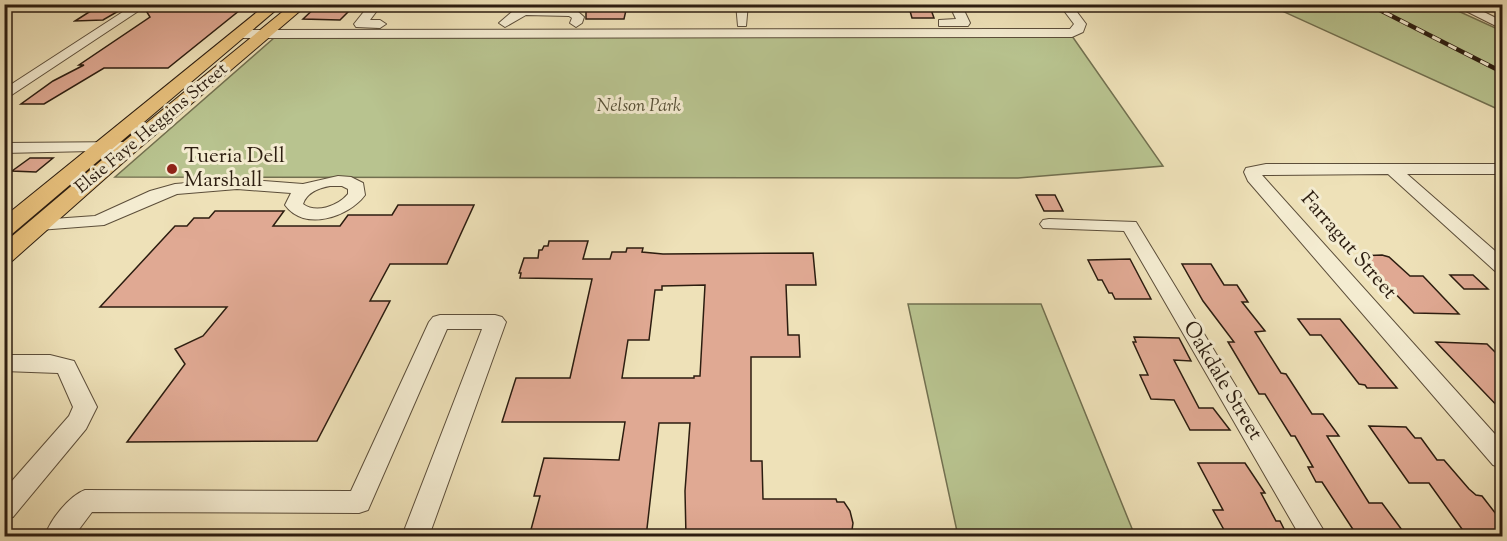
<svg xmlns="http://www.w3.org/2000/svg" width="1507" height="541" viewBox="0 0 1507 541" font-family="'Sorts Mill Goudy',serif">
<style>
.green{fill:#b8c38f;stroke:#727050;stroke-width:1.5}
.building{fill:#e0a993;stroke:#2c1d10;stroke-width:1.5;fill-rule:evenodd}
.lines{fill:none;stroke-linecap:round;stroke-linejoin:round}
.minor-casing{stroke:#5c4e3a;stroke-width:2}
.major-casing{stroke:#2c1d10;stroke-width:2}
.minor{fill:#f4ecd1;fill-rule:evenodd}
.major{fill:#e7c07c;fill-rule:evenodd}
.rail-casing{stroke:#2c1d10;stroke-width:4.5}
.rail{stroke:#f4ecd1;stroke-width:3;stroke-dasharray:9;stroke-linecap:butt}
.poi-dot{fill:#8f2418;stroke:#f4ecd1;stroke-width:2}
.labels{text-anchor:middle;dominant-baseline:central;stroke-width:6;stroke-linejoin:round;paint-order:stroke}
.far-park-label{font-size:18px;font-style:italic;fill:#564f36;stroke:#f4ecd1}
.far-street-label{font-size:18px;fill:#2c1d10;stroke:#f4ecd1}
.poi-label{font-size:21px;fill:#2c1d10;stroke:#f4ecd1;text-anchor:start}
.street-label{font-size:21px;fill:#2c1d10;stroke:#f4ecd1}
</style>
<rect width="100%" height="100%" fill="#eee1b8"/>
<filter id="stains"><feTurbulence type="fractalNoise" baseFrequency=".00333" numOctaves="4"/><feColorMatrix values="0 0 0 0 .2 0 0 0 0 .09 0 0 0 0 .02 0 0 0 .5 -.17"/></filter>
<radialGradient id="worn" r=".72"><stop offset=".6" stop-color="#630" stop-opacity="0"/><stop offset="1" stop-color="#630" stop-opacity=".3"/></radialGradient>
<!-- green -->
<path class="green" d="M1269,5h176l57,26v80z
M1072,36l91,130 -145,12 -903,-1 159,-139z
M908,304h133l94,232h-177z"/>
<!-- building -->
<path class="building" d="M319,4h37l-16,16 -37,-1z
M601,4l26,2 -3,13h-38v-11l14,-1z
M908,4h21l5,14h-22z
M100,5h29l-26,15 -28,1z
M150,6h95l-77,62h-64l-60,36h-23l32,-23 31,-16h-5l71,-48 -5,-8z
M30,158h23l-17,14 -24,-1z
M1036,195h19l8,16h-19z
M398,205h76l-27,59h-57l-20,37h20l-73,140 -190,1 58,-78 -10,-15 28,-13 24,-29h-127l75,-81h12l7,-8h15l6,-7h69l-11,15h67l8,-11h44z
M549,241h39l-5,18h27l2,-7h14l1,-4h16l-1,4 21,2 150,-1 3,32h-30l2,50h11l1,22h-49v104h11l1,38h73l1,3h7l6,9 3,12 -2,14h-165l-1,-46 5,-68h-31l-13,114h-117l11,-41h-6l10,-38 75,2 6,-38h-123l14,-44h54l22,-99 -72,-1 1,-5h-2l5,-15h14l1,-8h3l2,-4h4zM705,285l-5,91h-6v2h-72l6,-38h21l6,-50h7v-4z
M1382,255l7,2 21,19h13l36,38 -45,-1 -55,-57z
M1130,259l21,40h-36l-3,-6h-3l-7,-13h-4l-10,-20z
M1182,264h29l13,21h13l11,17h-6l23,29 -10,1 26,41 5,1 26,40h11l16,22h-12l42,67h13l20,27 -48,1 -32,-49h-6l-8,-15h5l-18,-31h-4l-26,-42h-6l-31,-52h6l-31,-41z
M1450,275h23l15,14h-24z
M1298,319h42l57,69h-30l-2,-3 -6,-1 -38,-49h-11z
M1134,337l45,1 12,23 -17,-1 25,48h14l17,22h-40l-16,-30 -23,-1 -11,-24h8l-15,-33h3z
M1436,342l51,2 16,16v52z
M1369,426l37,1 9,11h6l16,22h7l25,29 7,6 6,1 21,27v14l-36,-1 -38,-53h-20z
M1198,463h47l20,30h-4l15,28h4l8,16h-60l-15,-27h10z"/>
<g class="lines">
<defs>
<path id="minor" d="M135,4h14l-145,96v-11z
M370,4h12l-12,16h10l6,4 -6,4 -24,-1 -2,-3z
M736,4h12l-2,22h-8z
M949,4h12l9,19 -2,3h-29v-6l17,-1z
M1059,4h12l15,20 -3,8 -11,5 -832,1 -6,-4 6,-4 830,-1 4,-5z
M1452,4h50v5h-24l24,12v8z
M545,7l31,3 8,7 -2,6 -6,4 -6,-4 2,-5 -3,-2 -43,-1 -21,12 -6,-4 14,-12z
M129,142l8,5 -2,3 -131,3v-10z
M1266,164h236v10h-95l95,83v16l-7,-2 -107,-97 -126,1 240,267v26l-9,-3 -245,-284 -4,-9 2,-4z
M338,176l13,1 12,6 2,12c-16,22 -61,37 -80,10l6,-12 -54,-4 -60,5 -73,31 -65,5 -6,-1 -3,-4 3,-4 6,-1 56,-4 55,-25 25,-7 62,-5 66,5zM330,186h12l6,3v5c-10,12 -32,20 -45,10 4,-12 16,-16 27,-18z
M1049,219l87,3 191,314h-27l-176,-305 -81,-3 -3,-4 3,-4z
M440,315h55l7,2 4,5 -77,214h-27l80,-207h-35l-79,181 -9,3 -267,-1 -18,24h-29c5,-16 24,-40 40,-46l266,1 78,-169 4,-5z
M4,355h46l24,6 23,46 -11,22 -73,88 -9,3v-30l65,-74 4,-9 -15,-34 -54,-2z"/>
<path id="major" d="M267,4h16l-271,230 -8,2v-19z
M292,4h16l-172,147 -124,110 -8,2v-20l118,-100z"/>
</defs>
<!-- minor casing -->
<use href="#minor" class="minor-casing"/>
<!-- major casing -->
<use href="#major" class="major-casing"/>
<!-- minor -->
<use href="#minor" class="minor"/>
<!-- major -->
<use href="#major" class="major"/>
<defs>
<path id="rail" d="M1368,4l134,68"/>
</defs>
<!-- rail casing -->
<use href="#rail" class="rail-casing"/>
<!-- rail -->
<use href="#rail" class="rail"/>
</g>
<!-- markers -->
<circle class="poi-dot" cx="172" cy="169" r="6"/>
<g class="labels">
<!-- far-park labels -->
<g class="far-park-label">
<text x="639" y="107">Nelson Park</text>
</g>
<!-- far-street labels -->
<g class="far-street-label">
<text transform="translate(152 129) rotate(-40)">Elsie Faye Heggins Street</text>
</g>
<!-- poi labels -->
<g class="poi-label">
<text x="184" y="157">Tueria Dell<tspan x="184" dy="24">Marshall</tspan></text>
</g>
<!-- street labels -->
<g class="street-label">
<text transform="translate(1348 246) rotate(49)">Farragut Street</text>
<text transform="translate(1222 381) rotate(59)">Oakdale Street</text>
</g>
</g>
<!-- margin -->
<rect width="1507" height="541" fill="none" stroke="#eee1b8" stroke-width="24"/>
<rect x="6" y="6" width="1495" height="529" fill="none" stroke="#2c1d10" stroke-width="3"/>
<rect x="12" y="12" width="1483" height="517" fill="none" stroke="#2c1d10" stroke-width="1.5"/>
<rect width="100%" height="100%" filter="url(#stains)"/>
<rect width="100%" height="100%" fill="url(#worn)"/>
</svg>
